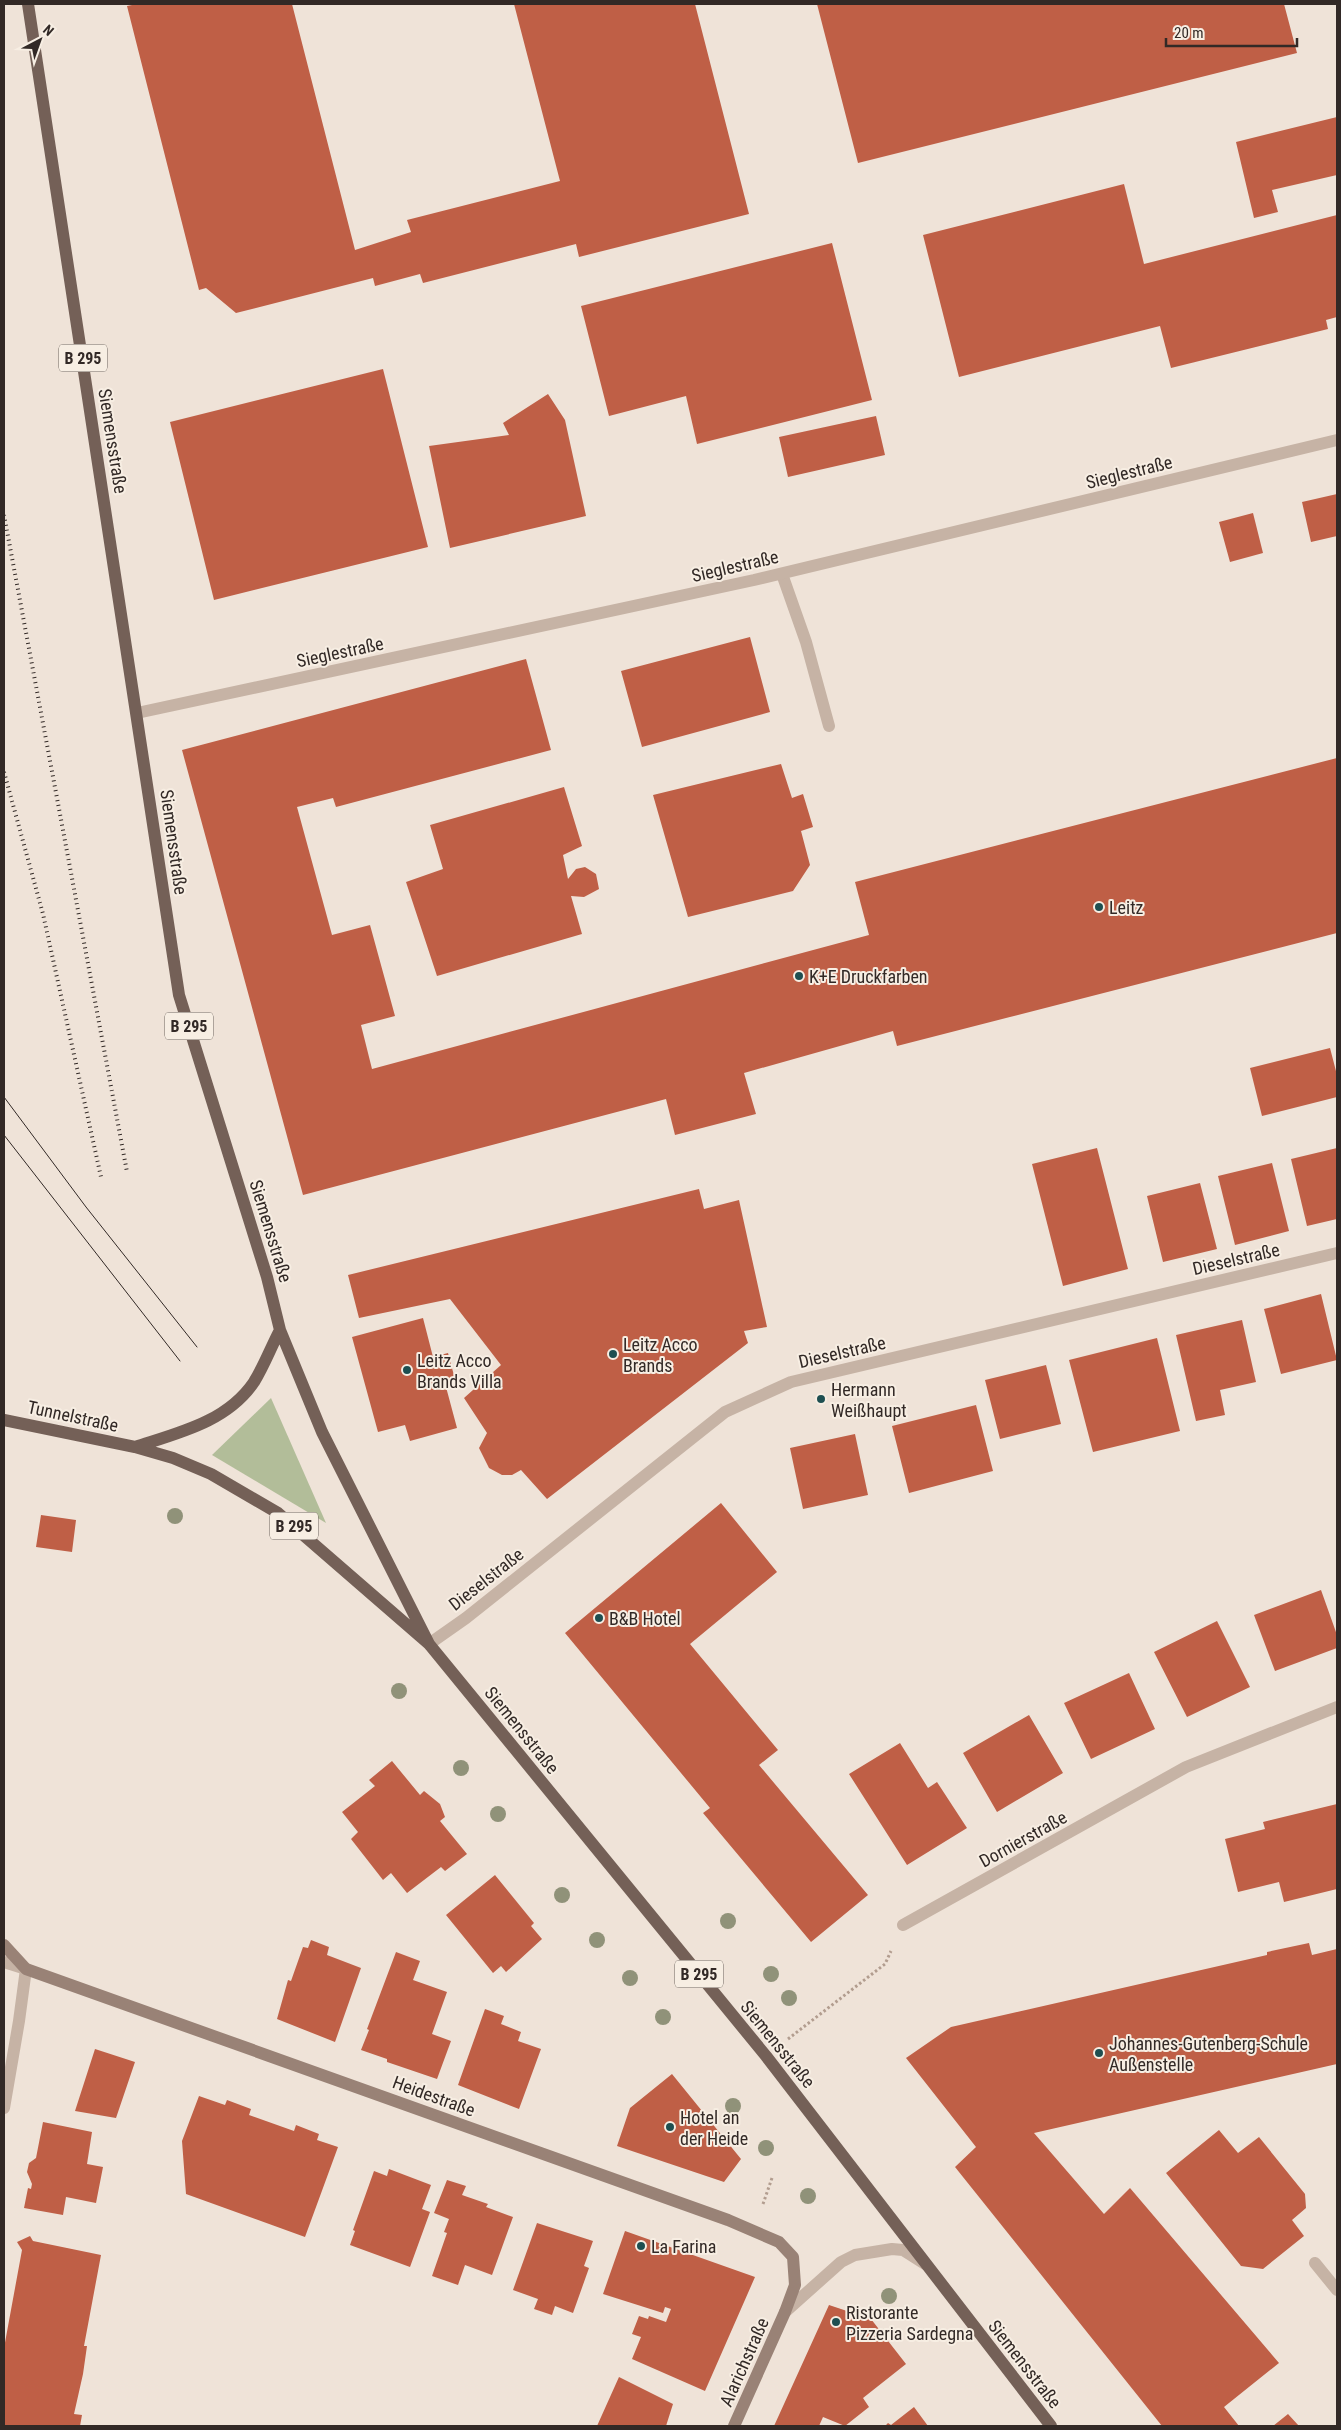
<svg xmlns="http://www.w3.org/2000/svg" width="1341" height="2430" viewBox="0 0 1341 2430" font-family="'Roboto Condensed',sans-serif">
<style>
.green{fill:#b2bd99}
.building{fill:#bf5f46}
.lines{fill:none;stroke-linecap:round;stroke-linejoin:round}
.path{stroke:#b29d8f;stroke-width:3;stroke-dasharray:2.5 2.5;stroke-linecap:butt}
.lane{stroke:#c6b3a5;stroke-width:12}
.street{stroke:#c6b3a5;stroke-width:12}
.secondary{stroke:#998276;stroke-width:12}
.primary{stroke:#746057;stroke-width:12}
.tram{stroke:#322926;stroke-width:1}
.rail{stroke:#322926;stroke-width:4;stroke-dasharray:1 4;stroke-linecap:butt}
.tree{fill:#909279}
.poi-dot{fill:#1e4f51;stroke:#f7eee3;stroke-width:2}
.labels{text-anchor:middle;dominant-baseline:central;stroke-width:4;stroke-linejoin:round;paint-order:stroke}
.shield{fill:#f7eee3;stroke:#6d645f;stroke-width:1}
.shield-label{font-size:16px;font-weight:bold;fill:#322926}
.street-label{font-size:18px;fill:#322926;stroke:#f7eee3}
.poi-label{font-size:18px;fill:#322926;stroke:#f7eee3;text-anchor:start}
</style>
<rect width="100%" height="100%" fill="#efe3d8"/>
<!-- green -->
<path class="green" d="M271,1398l55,125 -114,-68z"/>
<!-- building -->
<path class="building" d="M137,4h155l63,246 56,-18 -4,-12 153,-39 -46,-177h181l54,210 -170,43 -3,-13 -153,39 -3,-9 -45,12 -2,-8 -137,35 -30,-25 -7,2 -72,-284z
M817,4h467l13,49 -439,110z
M1337,117v58l-65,15 6,22 -24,6 -18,-76z
M1124,184l20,80 193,-49v102l-11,3 2,9 -157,39 -11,-42 -201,51 -36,-142z
M832,243l40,157 -175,44 -11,-48 -77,20 -28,-110z
M383,369l45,178 -214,53 -44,-178z
M548,394l17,26 21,96 -136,32 -21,-102 80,-11 -6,-12z
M876,416l9,39 -97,22 -9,-40z
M1337,494v42l-26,6 -9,-40z
M1253,513l10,40 -33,9 -11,-40z
M750,637l20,75 -128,35 -21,-76z
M526,659l25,91 -215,57 -3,-9 -36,9 35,128 38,-10 25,91 -34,9 11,44 497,-134 -14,-53 482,-124v175l-440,113 -4,-15 -149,42 12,41 -81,21 -9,-36 -363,96 -121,-445z
M781,764l11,34 11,-4 10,33 -12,4 9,34 -17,26 -105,26 -35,-122z
M564,787l18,59 -19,9 5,24 8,-10 9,-2 11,7 3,15 -15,8 -13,-1 11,38 -145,42 -31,-94 37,-13 -13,-44z
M1330,1048l7,27v22l-75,19 -12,-48z
M1097,1148l31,121 -65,17 -31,-122z
M1337,1148v71l-30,7 -16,-67z
M1272,1163l17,68 -54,14 -17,-69z
M1200,1183l17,66 -54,13 -16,-66z
M699,1189l5,20 35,-9 28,127 -23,4 4,12 -201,156 -26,-29 -9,5h-10l-13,-7 -10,-20 8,-15 -23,-35 37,-33 -51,-66 -91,19 -11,-43z
M1321,1294l16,66 -56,14 -17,-65z
M423,1318l10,39 15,-4 8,30 -10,4 11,41 -47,13 -5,-16 -27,7 -26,-95z
M1242,1320l14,62 -36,8 5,25 -29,6 -20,-86z
M1157,1338l23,93 -87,21 -24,-92z
M1046,1365l15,59 -61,15 -15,-59z
M976,1405l17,66 -84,22 -17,-67z
M855,1434l13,61 -65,14 -13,-61z
M721,1503l56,69 -87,72 88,106 -19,15 109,130 -57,47 -108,-129 7,-5 -145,-175z
M41,1515l35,5 -4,32 -36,-5z
M1321,1590l16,45v13l-62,23 -21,-56z
M1217,1621l33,66 -63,30 -33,-65z
M1129,1673l26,56 -64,30 -27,-56z
M1029,1715l34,58 -66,39 -34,-59z
M900,1743l28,45 9,-6 30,46 -60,37 -58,-91z
M392,1761l28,34 4,-4 16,13 5,13 -5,4 27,33 -22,17 -4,-4 -34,26 -16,-20 -8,7 -32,-41 7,-7 -16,-20 33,-26 -6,-6z
M1337,1804v85l-53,13 -5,-20 -41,10 -13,-53 40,-10 -2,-7z
M495,1875l39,48 -3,3 11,13 -36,33 -5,-6 -8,7 -47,-58z
M311,1940l18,7 -2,8 34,13 -26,74 -58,-23 11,-39 3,1 12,-34 5,1z
M1309,1943l3,12 25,-6v115l-303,69 70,81 26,-26 149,175 -55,44 15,19h-77l-207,-259 21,-20 -70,-89 45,-31 316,-72v-3z
M396,1952l24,9 -7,19 34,12 -15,42 19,7 -14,38 -50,-17v-3l-26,-9 8,-20 -2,-1z
M485,2009l19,7 -3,8 20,8 -3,9 23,8 -22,60 -61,-24z
M95,2049l40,13 -19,56 -41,-7z
M672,2074l69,85 -17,23 -107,-36 13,-38z
M199,2096l26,9 2,-5 24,9 -2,6 45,16 2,-6 23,9 -2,6 21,7 -33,90 -119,-43 -4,-53z
M43,2122l49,10 -5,32 16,3 -7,36 -30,-6 -3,18 -39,-7 4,-20 3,1 1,-5 -5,-12 2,-9 7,-5z
M1219,2130l19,23 21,-16 46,57 1,14 -14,12 12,16 -41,33 -22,-3 -75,-93z
M389,2169l42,16 -9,24 8,3 -20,55 -60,-22 5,-14 -2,-1 21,-59 13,5z
M447,2180l19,6 -4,9 26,9 -2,3 27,10 -21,58 -27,-10 -7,20 -26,-9 15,-43 -3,-1 5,-13 -15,-6z
M537,2223l56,18 -9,25 5,2 -16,45 -18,-7 -3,9 -18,-6 4,-10 -25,-9z
M625,2231l130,46 -50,114 -73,-32 9,-22 -9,-3 7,-18 9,3 1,-3 17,6 5,-13 -6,-2 -2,6 -60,-19z
M30,2236l3,5 68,14 -17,91h3l-4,28 -9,40 8,1 -2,11h-76v-78l18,-98 -5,-8z
M829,2305l42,14 35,45 -43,34 6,9 -24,19 -22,-9 -4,9h-45z
M619,2377l54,27 -7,22h-69z
M914,2407l14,19h-43l3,-3 3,2z
M1288,2414l11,12h-26z"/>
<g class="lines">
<!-- path -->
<path class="path" d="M788,2039l97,-75 6,-13
M763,2204l9,-26"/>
<!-- lane -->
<path class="lane" d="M782,574l24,68 23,84
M1315,2263l22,27
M785,2312l56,-50 14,-7 37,-6 11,1 22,14"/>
<!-- street -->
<path class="street" d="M137,713l617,-133 583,-140
M429,1644l37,-26 259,-206 66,-30 546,-129
M903,1925l283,-158 151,-60
M4,1962l22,7 -7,52 -15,87"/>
<!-- secondary -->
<path class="secondary" d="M4,1945l22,24 702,251 51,22 14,15 2,28 -10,27 -51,114"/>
<!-- primary -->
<path class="primary" d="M28,4l151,991 88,282 13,53 42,102 107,212
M4,1420l131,27 38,11 38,16 67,39 151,131 337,412 285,370
M135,1447c43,-14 92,-25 119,-65 10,-16 17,-35 26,-52"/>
<!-- tram -->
<path class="tram" d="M4,1097l82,110 111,140
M4,1135l176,226"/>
<!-- rail -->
<path class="rail" d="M4,515l123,657
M4,772l39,142 58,263"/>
</g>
<!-- trees -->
<g class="tree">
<circle cx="175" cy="1516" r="8"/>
<circle cx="399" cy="1691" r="8"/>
<circle cx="461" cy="1768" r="8"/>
<circle cx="498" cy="1814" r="8"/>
<circle cx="562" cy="1895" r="8"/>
<circle cx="728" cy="1921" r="8"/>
<circle cx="597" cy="1940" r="8"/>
<circle cx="771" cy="1974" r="8"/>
<circle cx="630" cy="1978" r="8"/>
<circle cx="789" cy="1998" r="8"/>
<circle cx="663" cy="2017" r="8"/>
<circle cx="733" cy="2106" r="8"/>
<circle cx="766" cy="2148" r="8"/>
<circle cx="808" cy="2196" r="8"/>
<circle cx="889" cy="2296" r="8"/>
</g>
<!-- markers -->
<g class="poi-dot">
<circle cx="1099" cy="907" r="5"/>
<circle cx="799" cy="976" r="5"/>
<circle cx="613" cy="1354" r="5"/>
<circle cx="407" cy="1370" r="5"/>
<circle cx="821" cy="1399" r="5"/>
<circle cx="599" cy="1618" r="5"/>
<circle cx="1099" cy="2053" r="5"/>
<circle cx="670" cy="2127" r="5"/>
<circle cx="641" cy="2246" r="5"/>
<circle cx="836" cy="2322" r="5"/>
</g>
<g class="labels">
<!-- shield labels -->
<g class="shield">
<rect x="59" y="344.5" width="48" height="27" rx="4"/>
<rect x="165" y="1012.5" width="48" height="27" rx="4"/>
<rect x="270" y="1512.5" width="48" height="27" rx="4"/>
<rect x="675" y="1960.5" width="48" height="27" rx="4"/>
</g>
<g class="shield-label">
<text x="83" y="358">B 295</text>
<text x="189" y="1026">B 295</text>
<text x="294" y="1526">B 295</text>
<text x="699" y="1974">B 295</text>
</g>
<!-- street labels -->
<g class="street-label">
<text transform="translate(113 441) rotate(81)">Siemensstraße</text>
<text transform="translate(1129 472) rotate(-14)">Sieglestraße</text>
<text transform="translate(735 566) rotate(-13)">Sieglestraße</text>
<text transform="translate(340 652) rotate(-12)">Sieglestraße</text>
<text transform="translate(174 842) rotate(82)">Siemensstraße</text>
<text transform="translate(271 1231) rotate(73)">Siemensstraße</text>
<text transform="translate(1236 1259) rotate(-13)">Dieselstraße</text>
<text transform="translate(842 1352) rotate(-13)">Dieselstraße</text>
<text transform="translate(73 1416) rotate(12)">Tunnelstraße</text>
<text transform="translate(486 1579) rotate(-38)">Dieselstraße</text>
<text transform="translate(522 1730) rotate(51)">Siemensstraße</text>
<text transform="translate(1023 1839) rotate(-29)">Dornierstraße</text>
<text transform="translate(778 2044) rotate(51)">Siemensstraße</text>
<text transform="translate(434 2096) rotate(20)">Heidestraße</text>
<text transform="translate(744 2362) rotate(-66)">Alarichstraße</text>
<text transform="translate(1025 2364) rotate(52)">Siemensstraße</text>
</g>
<!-- poi labels -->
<g class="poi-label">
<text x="1109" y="907">Leitz</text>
<text x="809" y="976">K+E Druckfarben</text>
<text x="623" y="1344">Leitz Acco<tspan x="623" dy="21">Brands</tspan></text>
<text x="417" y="1360">Leitz Acco<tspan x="417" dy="21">Brands Villa</tspan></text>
<text x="831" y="1389">Hermann<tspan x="831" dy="21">Weißhaupt</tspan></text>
<text x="609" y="1618">B&amp;B Hotel</text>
<text x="1109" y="2043">Johannes-Gutenberg-Schule<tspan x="1109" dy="21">Außenstelle</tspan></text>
<text x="680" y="2117">Hotel an<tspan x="680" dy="21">der Heide</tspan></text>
<text x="651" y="2246">La Farina</text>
<text x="846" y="2312">Ristorante<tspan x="846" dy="21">Pizzeria Sardegna</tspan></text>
</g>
</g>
<!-- border -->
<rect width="1341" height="2430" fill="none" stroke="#322926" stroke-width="10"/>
<!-- north arrow -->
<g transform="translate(40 40) rotate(41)" stroke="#f7eee3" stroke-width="4" paint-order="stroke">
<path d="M0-4L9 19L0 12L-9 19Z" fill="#322926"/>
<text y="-8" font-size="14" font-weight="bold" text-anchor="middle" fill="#322926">N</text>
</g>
<!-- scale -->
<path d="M1166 38v8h131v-8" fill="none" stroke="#322926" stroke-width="2.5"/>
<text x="1174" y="38" font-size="15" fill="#322926" stroke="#f7eee3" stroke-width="4" paint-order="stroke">20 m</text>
</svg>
